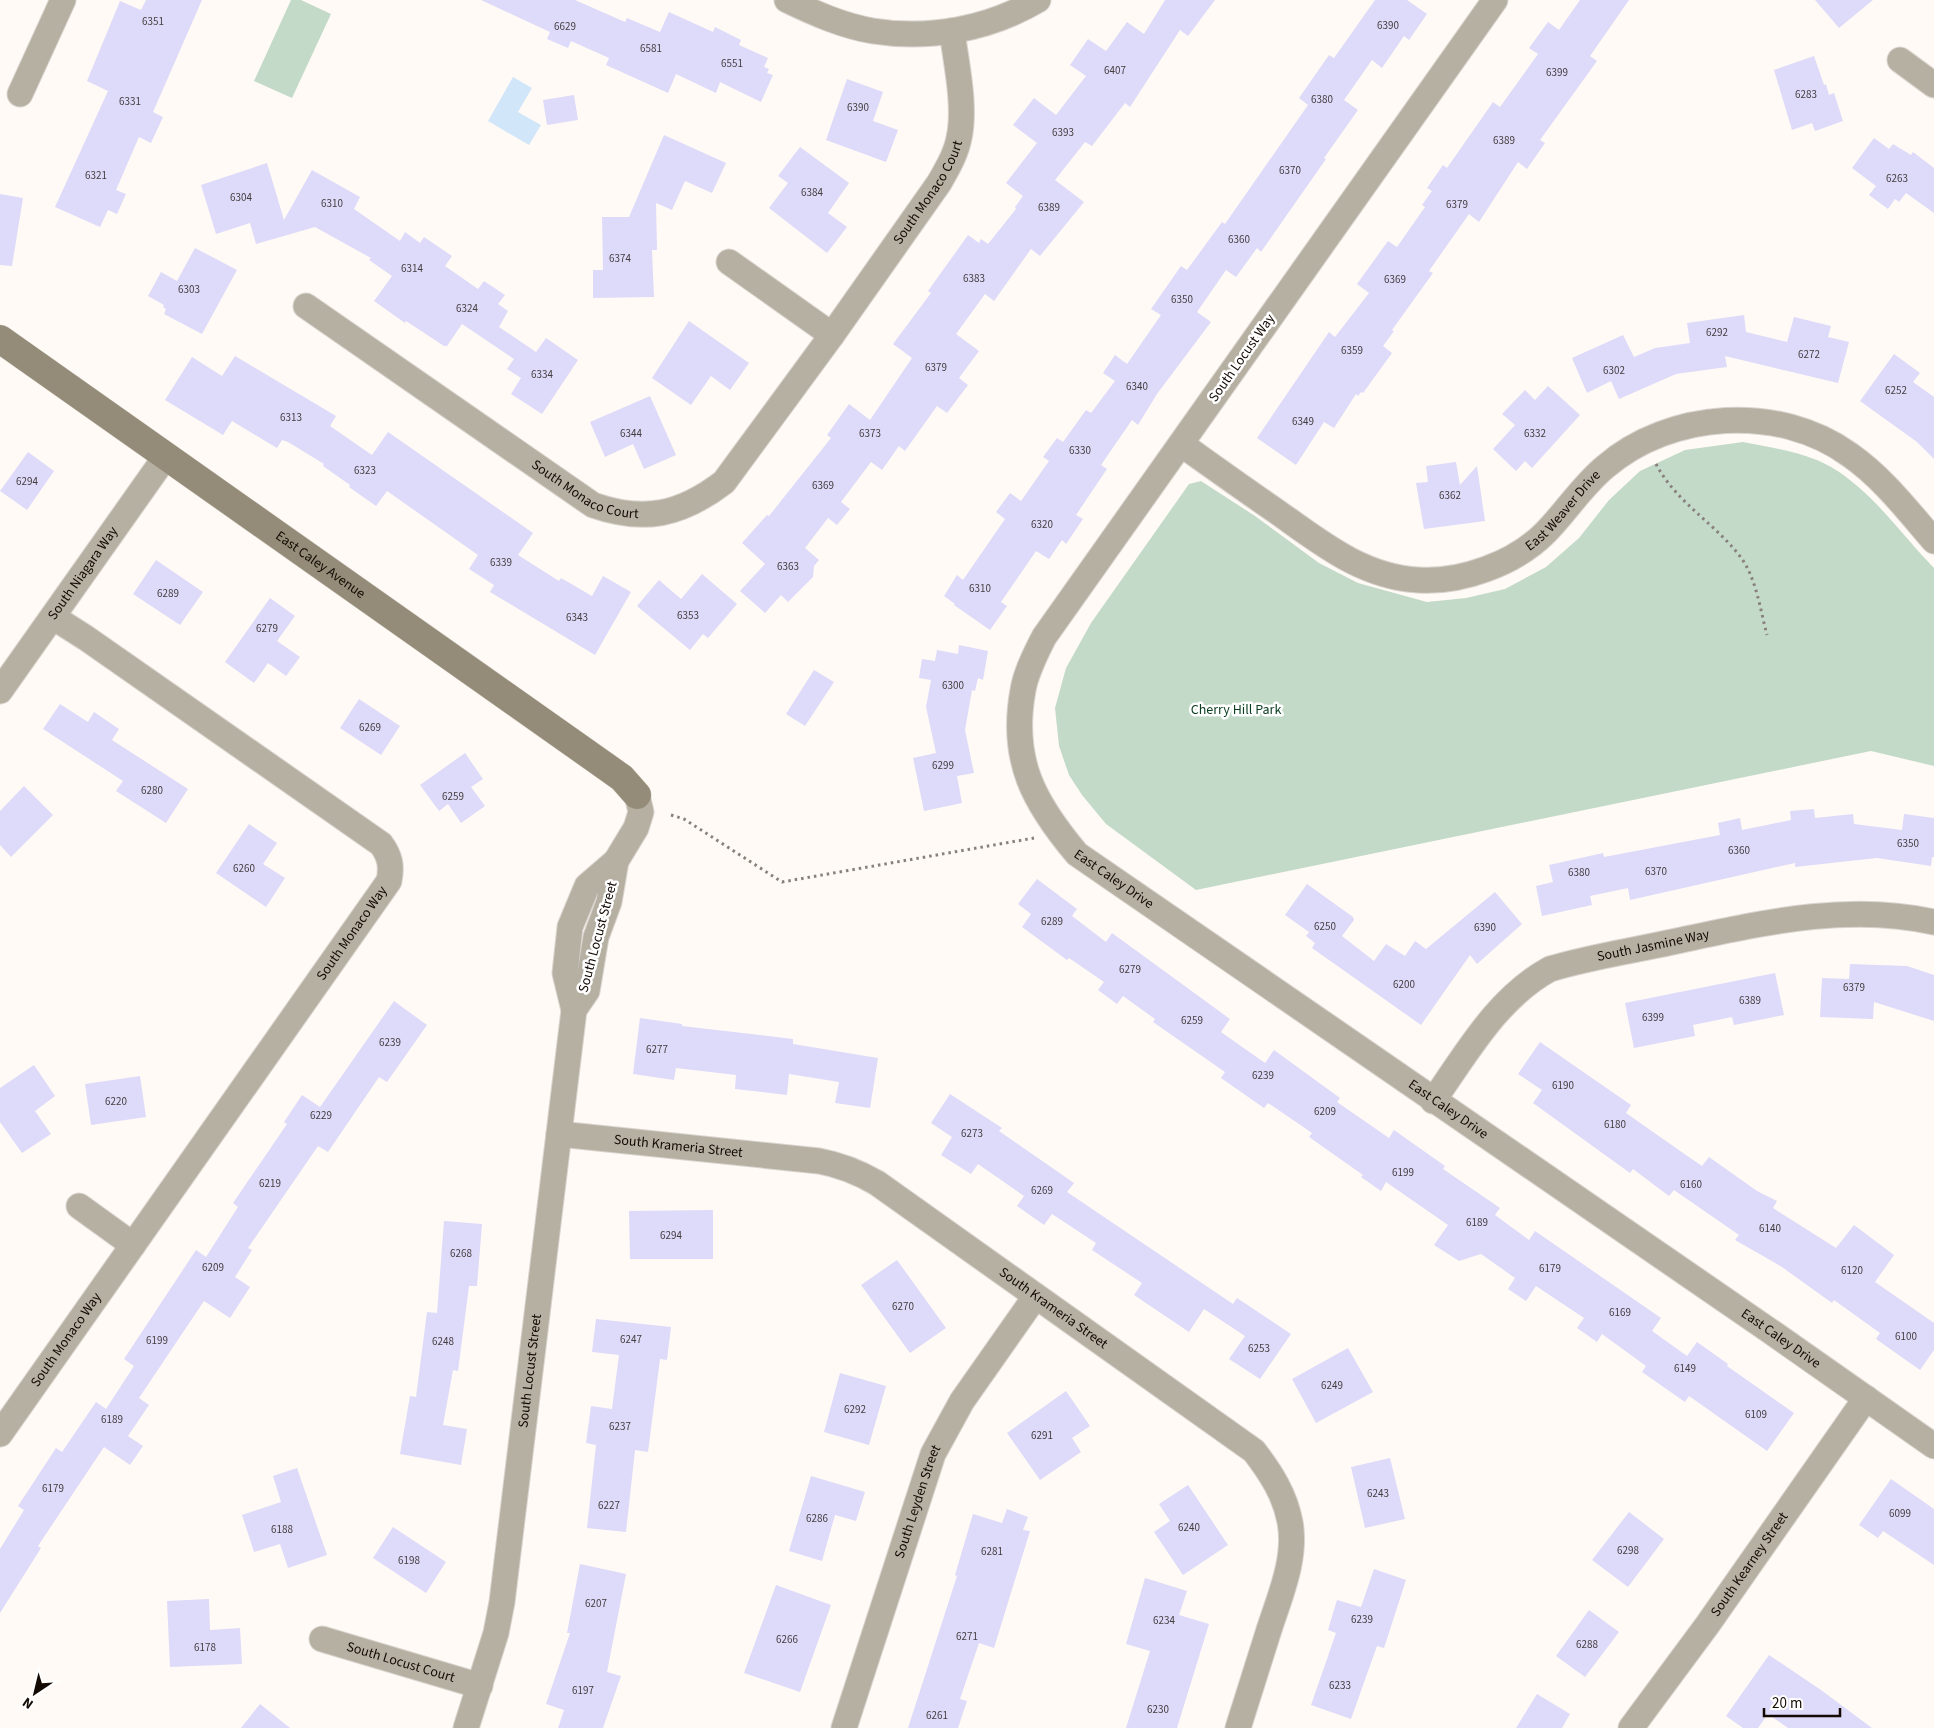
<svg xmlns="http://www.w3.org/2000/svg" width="1934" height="1728" viewBox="0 0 1934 1728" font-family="'Source Sans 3',sans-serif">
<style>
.green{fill:#c3dac8}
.water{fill:#d2e6fa}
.building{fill:#dedaf9}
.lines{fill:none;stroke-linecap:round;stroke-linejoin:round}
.street-casing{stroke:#d9d4ce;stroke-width:27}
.secondary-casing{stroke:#d9d4ce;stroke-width:29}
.path{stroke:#88817b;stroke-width:3;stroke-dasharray:2.5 4;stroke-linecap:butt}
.street{stroke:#b6b0a3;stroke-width:25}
.secondary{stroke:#948c78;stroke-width:28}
.labels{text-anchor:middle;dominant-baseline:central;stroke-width:5;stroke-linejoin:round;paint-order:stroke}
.number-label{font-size:11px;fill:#453e40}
.street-label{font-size:14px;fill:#120a03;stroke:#fff}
.park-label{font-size:14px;fill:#0a3d20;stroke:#fff}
</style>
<rect width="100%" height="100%" fill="#fffaf5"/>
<!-- green -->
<path class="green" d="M291,0h10l30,14 -39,84 -38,-17z
M1743,442c30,6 62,10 88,25 41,24 70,67 103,101v198l-63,-15 -675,139 -90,-66 -24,-29 -13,-20 -10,-29 -4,-38 11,-40 25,-45 98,-139 12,-3 54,35 64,47 39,20 69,19 39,-4 39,-9 41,-22 33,-29 30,-38 31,-29 45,-21z"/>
<!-- water -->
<path class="water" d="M513,77l19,11 -14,24 23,13 -12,20 -41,-24z"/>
<!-- building -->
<path class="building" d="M146,0h56l-49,112 10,5 -12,26 -12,-6 -23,53 10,4 -9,20 -9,-4 -8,17 -45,-20 53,-116 -21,-10 33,-80 21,9z
M481,0h94l50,22 2,-4 33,14 9,-20 44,20 2,-5 26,13 -2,5 29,13 -4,9 5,2 -2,4 6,2 -12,27 -41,-20 -4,11 -40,-19 -8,19 -62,-28 3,-7 -38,-17 -3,7 -21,-9 3,-7z
M1165,0h50l-27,36 -8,-6 -50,77 -5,-4 -33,43 -7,-4 -30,38 29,22 -44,54 -9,-7 -37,52 -9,-7 -29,40 23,17 -20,27 9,7 -21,28 -10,-7 -32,45 -6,-5 -17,24 -11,-8 -30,40 9,7 -13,16 -9,-7 -23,30 14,12 -5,6 -1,11 -25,25 -7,-7 -16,18 -25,-22 25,-27 -23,-21 25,-28 2,1 62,-78 -4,-3 22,-31 21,16 42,-62 -19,-14 38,-51 -3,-2 40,-56 11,8 2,-4 7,5 28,-35 -1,-2 8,-11 -17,-13 31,-40 -24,-18 21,-27 22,17 30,-39 -16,-11 18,-26 18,12 21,-29 17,12z
M1375,0h32l20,14 -18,26 -5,-4 -22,32 -10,-8 -28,40 14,10 -34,48 2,1 -65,93 -4,-4 -21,29 -10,-7 -29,42 14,10 -54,72 -19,31 -6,-5 -31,45 6,4 -31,46 7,4 -17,25 -4,-4 -13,19 -13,-8 -35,51 6,4 -17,24 -36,-25 1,-1 -11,-8 13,-21 6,5 42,-61 -9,-7 14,-19 11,8 28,-40 -6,-4 14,-19 6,4 23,-32 5,3 24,-32 -12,-8 12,-18 12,9 34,-49 -10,-6 30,-43 6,4 35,-48 3,2 83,-119 -9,-7 30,-43 5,3z
M1580,0h49l-39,56 7,5 -57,79 5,3 -18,26 -9,-7 -39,60 -10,-8 -40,57 4,2 -41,57 2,1 -11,15 9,7 -29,40 -2,-1 -3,4 -2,-2 -22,34 -10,-6 -28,43 -39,-27 72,-106 6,5 34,-44 -12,-9 31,-43 9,6 28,-40 -3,-2 10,-14 -5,-3 16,-23 4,3 46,-66 7,5 38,-53 -9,-6 19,-26 11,8z
M1815,0h58l-34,28z
M1814,56l10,29 2,-1 3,11 5,-2 9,28 -28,10 -3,-8 -20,7 -18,-60z
M847,79l36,13 -10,29 25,9 -12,32 -60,-22z
M574,95l4,25 -31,5 -4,-25z
M664,135l62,28 -14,30 -27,-12 -13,29 -16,-7 1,47h-5l2,47 -61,1v-28h10l-1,-53h27z
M1874,138l15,11 4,-5 18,11 2,-3 21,16v45l-28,-20 -7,9 -4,-3 -7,10 -19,-14 7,-9 -24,-18z
M800,147l49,36 -21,30 19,14 -20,26 -58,-45 19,-25 -10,-7z
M267,163l17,57 28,-50 48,27 -6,12 46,32 5,-9 15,11 4,-6 28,19 -7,10 33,23 6,-8 21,14 -7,9 10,7 -9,16 37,25 10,-14 32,22 -36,54 -31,-20 10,-16 -14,-9 7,-10 -52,-35 -15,22h-3l-38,-25 -1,2 -31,-22 18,-25 -23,-16 2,-2 -56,-31 -59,17 -6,-21 -34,11 -15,-49z
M0,194l23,4 -11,68 -12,-1z
M195,248l42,22 -35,64 -38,-20 2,-5 -3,-2 1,-2 -16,-9 13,-24 16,9z
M1744,315l2,17 41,10 7,-25 37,9 -3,11 21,5 -11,41 -113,-27 2,11 -51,7 -57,25 -8,-18 -24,12 -15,-35 51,-23 11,22 21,-9 35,-5 -3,-20z
M689,321l60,42 -19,27 -19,-14 -20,29 -39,-27z
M1894,354l26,19 -7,9 21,15v62l-17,-17 -57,-41z
M235,356l101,60 -6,10 42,29 16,-23 145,101 -15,22 41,26 2,-3 31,18 11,-20 28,16 -36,63 -105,-63 4,-7 -25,-16 9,-14 -91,-64 -11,15 -27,-19 1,-2 -27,-19 1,-2 -36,-22 -6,-2 -5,8 -45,-27 -9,14 -58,-35 27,-43 30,19z
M1548,386l32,29 -48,53 -7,-7 -9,10 -23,-22 22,-24 -13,-11 23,-24 10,10z
M650,396l26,59 -32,14 -11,-25 -28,13 -15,-35z
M28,452l26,19 -27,39 -27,-19z
M1456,462l4,23 17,-19 8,55 -61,8 -8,-46 12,-1 -2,-16z
M156,560l47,32 -23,33 -47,-31z
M702,574l35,30 -29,34 -5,-4 -13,16 -53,-44 22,-26 22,19z
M270,598l25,18 -18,25 23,16 -14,19 -18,-13 -14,20 -29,-21z
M959,645l29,6 -5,29 -5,-2 -3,13 -3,-1 -7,40 9,43 -17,3 5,27 -38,8 -11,-53 23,-5 -10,-46 5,-27 -12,-2 3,-19 13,2 2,-11 21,4z
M814,670l20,12 -29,44 -19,-12z
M359,699l41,27 -19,29 -41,-27z
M60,704l28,18 6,-10 25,17 -7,11 76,49 -22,34 -50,-32 7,-10 -80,-52z
M465,753l18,26 -12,8 14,19 -24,17 -13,-19 -9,7 -19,-26z
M24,786l29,29 -42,42 -11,-12v-34z
M1814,809l1,9 38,-4 1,10 48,6 2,-16 30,4v39h-2l-1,9 -54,-8 -82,9v-4l-165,37 -2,-12 -38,8 2,9 -50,11 -6,-30 17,-4 -4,-17 54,-12 1,4 116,-22 -2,-12 22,-5 2,12 49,-10 -1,-9z
M249,824l28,19 -14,21 22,14 -19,29 -50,-34z
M1037,879l40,30 -5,7 34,26 6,-9 118,86 -9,13 44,31 9,-13 66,48 -3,4 52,36 5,-8 51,36 -2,3 57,39 -5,7 34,25 6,-9 126,87 -9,13 35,25 10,-14 31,22 -1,2 67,47 -27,38 -78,-55 -4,6 -43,-30 4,-6 -44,-32 -5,8 -20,-14 7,-10 -48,-32 -10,15 -18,-12 7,-11 -34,-24 -22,7 -25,-16 14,-20 -62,-43 -5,9 -20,-14 2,-2 -54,-38 3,-4 -44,-30 -4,5 -43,-30 4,-6 -72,-50 2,-3 -32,-23 -6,8 -19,-14 6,-8 -35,-24 -2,2 -45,-33 9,-13 -13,-10z
M1307,884l46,33 1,3 -12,16 32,25 12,-17 19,12 10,-15 11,8 69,-57 27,32 -45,40 -7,-9 -49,70 -109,-77 3,-5 -9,-7 3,-4 -24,-17z
M1850,964l57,2 27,9v46l-60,-19 -1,17 -53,-2 2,-39 27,1z
M1775,973l9,42 -50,10 -2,-8 -39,8 2,11 -61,12 -9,-45z
M394,1001l33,24 -40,57 -8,-5 -51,75 -10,-6 -70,102 4,2 -17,27 15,10 -20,31 -26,-17 -65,97 10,7 -21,31 15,10 -13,19 -26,-18 -66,99 3,2 -41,65v-64l24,-39 -6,-4 38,-58 6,4 34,-50 10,7 28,-43 -10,-7 72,-109 10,7 32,-50 -5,-4 54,-79 -3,-2 18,-27 18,12z
M640,1018l42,6v2l111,13v5l85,14 -8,50 -35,-5 4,-21 -50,-8 -2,21 -52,-6 1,-14 -60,-7 -2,12 -41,-6z
M1540,1042l91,63 -5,8 57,40 19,13 7,-9 48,34 20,10 -4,7 63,40 18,-23 40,30 -19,27 59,41v27l-14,20 -44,-31 4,-6 -46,-33 -2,3 -50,-36 -47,-27 4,-5 -65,-45 -5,6 -36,-27 -3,4 -97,-70 9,-13 -24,-16z
M34,1065l21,31 -20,15 16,23 -29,19 -22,-31v-34z
M140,1076l6,41 -55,8 -6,-41z
M950,1094l52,34 -3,3 75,52 -7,9 166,112 4,-6 54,36 -31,45 -31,-20 16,-23 -41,-27 -15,23 -55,-37 8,-12 -50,-33 4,-7 -44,-29 -8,11 -27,-19 7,-10 -46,-32 -7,10 -30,-19 11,-18 -21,-14z
M713,1210v49h-83l-1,-48z
M444,1221l38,3 -5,62h-8l-11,85 -5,-1 -10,55 24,4 -6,36 -61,-11 10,-58 6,1 11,-85 10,1z
M897,1260l49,68 -36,25 -49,-68z
M596,1319l75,8 -4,33 -7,-1 -12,93 -13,-2 -9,82 -39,-4 9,-83 -10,-2 5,-37 21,3 7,-54 -27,-3z
M1348,1348l25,44 -57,31 -24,-44z
M840,1373l46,13 -17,59 -45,-13z
M1066,1391l24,35 -18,12 9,14 -41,28 -33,-47z
M1390,1458l15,61 -40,9 -14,-61z
M297,1468l30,87 -39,13 -8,-24 -26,8 -12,-37 39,-13 -8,-26z
M811,1476l54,16 -9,29 -21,-6 -13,46 -33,-10z
M1891,1479l43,30v56l-51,-34 -5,7 -19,-13z
M1188,1485l40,60 -45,30 -29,-43 16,-11 -11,-17z
M1007,1509l21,8 -5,13 7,1 -36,117 -15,-5 -19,56 7,2 -9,27h-50l49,-152 -2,-1 18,-61 29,9z
M1629,1512l35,27 -36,48 -36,-27z
M393,1527l53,35 -20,31 -53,-35z
M580,1564l46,10 -19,98 14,4 -18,52h-45l6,-18 -18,-6 24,-71h-3z
M1374,1569l32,11 -22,68 -7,-2 -26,73 -40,-14 25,-72 -8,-3 9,-30 24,7z
M1145,1578l42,13 -8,24 30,9 -32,104h-51l24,-77 -24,-7z
M776,1585l55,20 -31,87 -56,-19z
M209,1599l1,31 30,-2 2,36 -72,3 -3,-66z
M1589,1610l30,22 -34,45 -29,-21z
M1769,1655l52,35 51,38h-84l-20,-14 -10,14h-15l-17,-12z
M1537,1694l33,20 -8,14h-46z
M260,1704l30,24h-49z"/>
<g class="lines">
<defs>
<g id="street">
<path d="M787,0c27,13 56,26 86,31 56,9 116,-2 165,-31"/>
<path id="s1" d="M1495,0l-451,637c-8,16 -18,35 -21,53 -13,70 11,113 54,164l693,477 164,115"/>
<path d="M1900,60l34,25"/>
<path d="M20,94l43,-94"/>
<path d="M729,262l103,73"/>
<path id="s2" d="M306,306l287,199c51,18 88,10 131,-23l108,-147 107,-152c8,-14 17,-29 20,-45 7,-32 -3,-75 -7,-107"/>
<path id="s3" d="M1181,444c31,22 63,45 95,67 44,31 86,66 142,69 42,3 96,-16 127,-47 21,-21 36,-46 60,-66 65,-56 174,-64 245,-12 33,23 58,56 84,86"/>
<path id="s4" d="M0,691l166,-235"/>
<path d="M574,1010l13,-19 9,-54 13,-35 7,-41"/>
<path id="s5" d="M1433,1101c34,-48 64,-103 117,-132 39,-12 81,-18 122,-27 86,-18 174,-40 262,-20"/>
<path id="s6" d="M559,1134l260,27c22,4 39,11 58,22l377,268c17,22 31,44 36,71 7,37 -11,76 -22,111 -10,32 -20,63 -30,95"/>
<path d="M79,1206l54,39"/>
<path id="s7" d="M0,1434l389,-553c3,-15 1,-25 -8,-37l-295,-206 -33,-21"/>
<path id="s8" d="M322,1639l158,47"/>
<path id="s9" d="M466,1728l30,-95 6,-31 72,-592 -9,-37 5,-46 17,-41 29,-25 20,-33 5,-16 -4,-17"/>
<path id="s10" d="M844,1728l89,-274 29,-53 73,-104"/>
<path id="s11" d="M1631,1728l77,-104 158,-226"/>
</g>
<g id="secondary">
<path id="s12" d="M0,339l608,429 14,10 15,17"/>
</g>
</defs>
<!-- street casing -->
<use href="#street" class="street-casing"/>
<!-- secondary casing -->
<use href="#secondary" class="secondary-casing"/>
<!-- path -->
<path class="path" d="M1656,464c20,38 57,58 83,91 17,21 21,54 28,80
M671,815l13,4 98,63 252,-44"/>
<!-- street -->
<use href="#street" class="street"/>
<!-- secondary -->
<use href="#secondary" class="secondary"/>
</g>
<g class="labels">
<!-- number labels -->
<g class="number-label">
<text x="153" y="21">6351</text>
<text x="1388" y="25">6390</text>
<text x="565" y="26">6629</text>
<text x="651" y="48">6581</text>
<text x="732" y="63">6551</text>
<text x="1115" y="70">6407</text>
<text x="1557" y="72">6399</text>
<text x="1806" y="94">6283</text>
<text x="1322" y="99">6380</text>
<text x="130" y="101">6331</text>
<text x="858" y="107">6390</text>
<text x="1063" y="132">6393</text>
<text x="1504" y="140">6389</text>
<text x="1290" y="170">6370</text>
<text x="96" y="175">6321</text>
<text x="1897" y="178">6263</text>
<text x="812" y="192">6384</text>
<text x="241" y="197">6304</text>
<text x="332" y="203">6310</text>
<text x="1457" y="204">6379</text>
<text x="1049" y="207">6389</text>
<text x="1239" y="239">6360</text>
<text x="620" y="258">6374</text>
<text x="412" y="268">6314</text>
<text x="974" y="278">6383</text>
<text x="1395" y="279">6369</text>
<text x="189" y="289">6303</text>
<text x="1182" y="299">6350</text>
<text x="467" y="308">6324</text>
<text x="1717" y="332">6292</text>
<text x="1352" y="350">6359</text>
<text x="1809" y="354">6272</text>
<text x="936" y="367">6379</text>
<text x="1614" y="370">6302</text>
<text x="542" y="374">6334</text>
<text x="1137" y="386">6340</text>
<text x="1896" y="390">6252</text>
<text x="291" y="417">6313</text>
<text x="1303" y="421">6349</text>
<text x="631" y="433">6344</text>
<text x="870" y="433">6373</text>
<text x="1535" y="433">6332</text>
<text x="1080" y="450">6330</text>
<text x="365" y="470">6323</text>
<text x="27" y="481">6294</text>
<text x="823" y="485">6369</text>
<text x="1450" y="495">6362</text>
<text x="1042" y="524">6320</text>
<text x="501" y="562">6339</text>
<text x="788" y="566">6363</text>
<text x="980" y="588">6310</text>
<text x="168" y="593">6289</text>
<text x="688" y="615">6353</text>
<text x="577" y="617">6343</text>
<text x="267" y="628">6279</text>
<text x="953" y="685">6300</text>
<text x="370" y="727">6269</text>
<text x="943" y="765">6299</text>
<text x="152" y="790">6280</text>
<text x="453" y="796">6259</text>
<text x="1908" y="843">6350</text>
<text x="1739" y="850">6360</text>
<text x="244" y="868">6260</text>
<text x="1656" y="871">6370</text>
<text x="1579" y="872">6380</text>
<text x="1052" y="921">6289</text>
<text x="1325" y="926">6250</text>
<text x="1485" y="927">6390</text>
<text x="1130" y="969">6279</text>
<text x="1404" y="984">6200</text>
<text x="1854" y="987">6379</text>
<text x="1750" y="1000">6389</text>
<text x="1653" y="1017">6399</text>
<text x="1192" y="1020">6259</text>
<text x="390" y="1042">6239</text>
<text x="657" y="1049">6277</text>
<text x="1263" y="1075">6239</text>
<text x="1563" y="1085">6190</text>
<text x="116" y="1101">6220</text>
<text x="1325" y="1111">6209</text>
<text x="321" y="1115">6229</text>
<text x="1615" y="1124">6180</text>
<text x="972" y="1133">6273</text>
<text x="1403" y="1172">6199</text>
<text x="270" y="1183">6219</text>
<text x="1691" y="1184">6160</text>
<text x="1042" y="1190">6269</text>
<text x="1477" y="1222">6189</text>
<text x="1770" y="1228">6140</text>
<text x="671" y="1235">6294</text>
<text x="461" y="1253">6268</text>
<text x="213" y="1267">6209</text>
<text x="1550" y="1268">6179</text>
<text x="1852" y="1270">6120</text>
<text x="903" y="1306">6270</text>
<text x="1620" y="1312">6169</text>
<text x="1906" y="1336">6100</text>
<text x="631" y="1339">6247</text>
<text x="157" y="1340">6199</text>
<text x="443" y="1341">6248</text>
<text x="1259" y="1348">6253</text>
<text x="1685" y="1368">6149</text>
<text x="1332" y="1385">6249</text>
<text x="855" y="1409">6292</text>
<text x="1756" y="1414">6109</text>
<text x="112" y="1419">6189</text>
<text x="620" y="1426">6237</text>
<text x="1042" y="1435">6291</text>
<text x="53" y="1488">6179</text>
<text x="1378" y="1493">6243</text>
<text x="609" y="1505">6227</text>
<text x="1900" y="1513">6099</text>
<text x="817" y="1518">6286</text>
<text x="1189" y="1527">6240</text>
<text x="282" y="1529">6188</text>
<text x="1628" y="1550">6298</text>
<text x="992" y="1551">6281</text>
<text x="409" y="1560">6198</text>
<text x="596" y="1603">6207</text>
<text x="1362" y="1619">6239</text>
<text x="1164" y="1620">6234</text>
<text x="967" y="1636">6271</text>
<text x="787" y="1639">6266</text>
<text x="1587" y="1644">6288</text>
<text x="205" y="1647">6178</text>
<text x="1340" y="1685">6233</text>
<text x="583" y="1690">6197</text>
<text x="1158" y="1709">6230</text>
<text x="937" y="1715">6261</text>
</g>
<!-- street labels -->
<g class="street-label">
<text stroke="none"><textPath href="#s2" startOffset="844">South Monaco Court</textPath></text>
<text transform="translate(1242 358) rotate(-55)">South Locust Way</text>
<text stroke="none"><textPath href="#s2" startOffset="336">South Monaco Court</textPath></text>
<text stroke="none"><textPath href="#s3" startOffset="444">East Weaver Drive</textPath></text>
<text stroke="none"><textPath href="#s12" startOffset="392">East Caley Avenue</textPath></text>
<text stroke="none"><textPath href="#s4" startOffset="144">South Niagara Way</textPath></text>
<text stroke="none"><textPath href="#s1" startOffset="1062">East Caley Drive</textPath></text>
<text stroke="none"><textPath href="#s7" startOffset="612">South Monaco Way</textPath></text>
<text transform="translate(598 937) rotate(-75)">South Locust Street</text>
<text stroke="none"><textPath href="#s5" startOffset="284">South Jasmine Way</textPath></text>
<text stroke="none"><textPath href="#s1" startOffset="1468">East Caley Drive</textPath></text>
<text stroke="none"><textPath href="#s6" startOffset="120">South Krameria Street</textPath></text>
<text stroke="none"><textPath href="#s6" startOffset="540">South Krameria Street</textPath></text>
<text stroke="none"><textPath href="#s1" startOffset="1872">East Caley Drive</textPath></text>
<text stroke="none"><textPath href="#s7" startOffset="115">South Monaco Way</textPath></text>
<text stroke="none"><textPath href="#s9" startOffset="364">South Locust Street</textPath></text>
<text stroke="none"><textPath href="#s10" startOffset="238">South Leyden Street</textPath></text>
<text stroke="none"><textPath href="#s11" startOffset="202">South Kearney Street</textPath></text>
<text stroke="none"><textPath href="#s8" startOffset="82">South Locust Court</textPath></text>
</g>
<!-- park labels -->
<g class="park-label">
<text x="1236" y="710">Cherry Hill Park</text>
</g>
</g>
<!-- north arrow -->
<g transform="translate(35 1693) rotate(215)" stroke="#ffffff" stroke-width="4" paint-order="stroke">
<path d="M0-4L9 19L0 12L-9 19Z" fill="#120a03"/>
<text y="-8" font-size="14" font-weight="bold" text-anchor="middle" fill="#120a03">N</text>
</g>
<!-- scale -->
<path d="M1764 1708v8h76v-8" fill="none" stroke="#120a03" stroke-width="2.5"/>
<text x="1772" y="1708" font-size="15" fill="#120a03" stroke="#ffffff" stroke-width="4" paint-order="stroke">20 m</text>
</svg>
